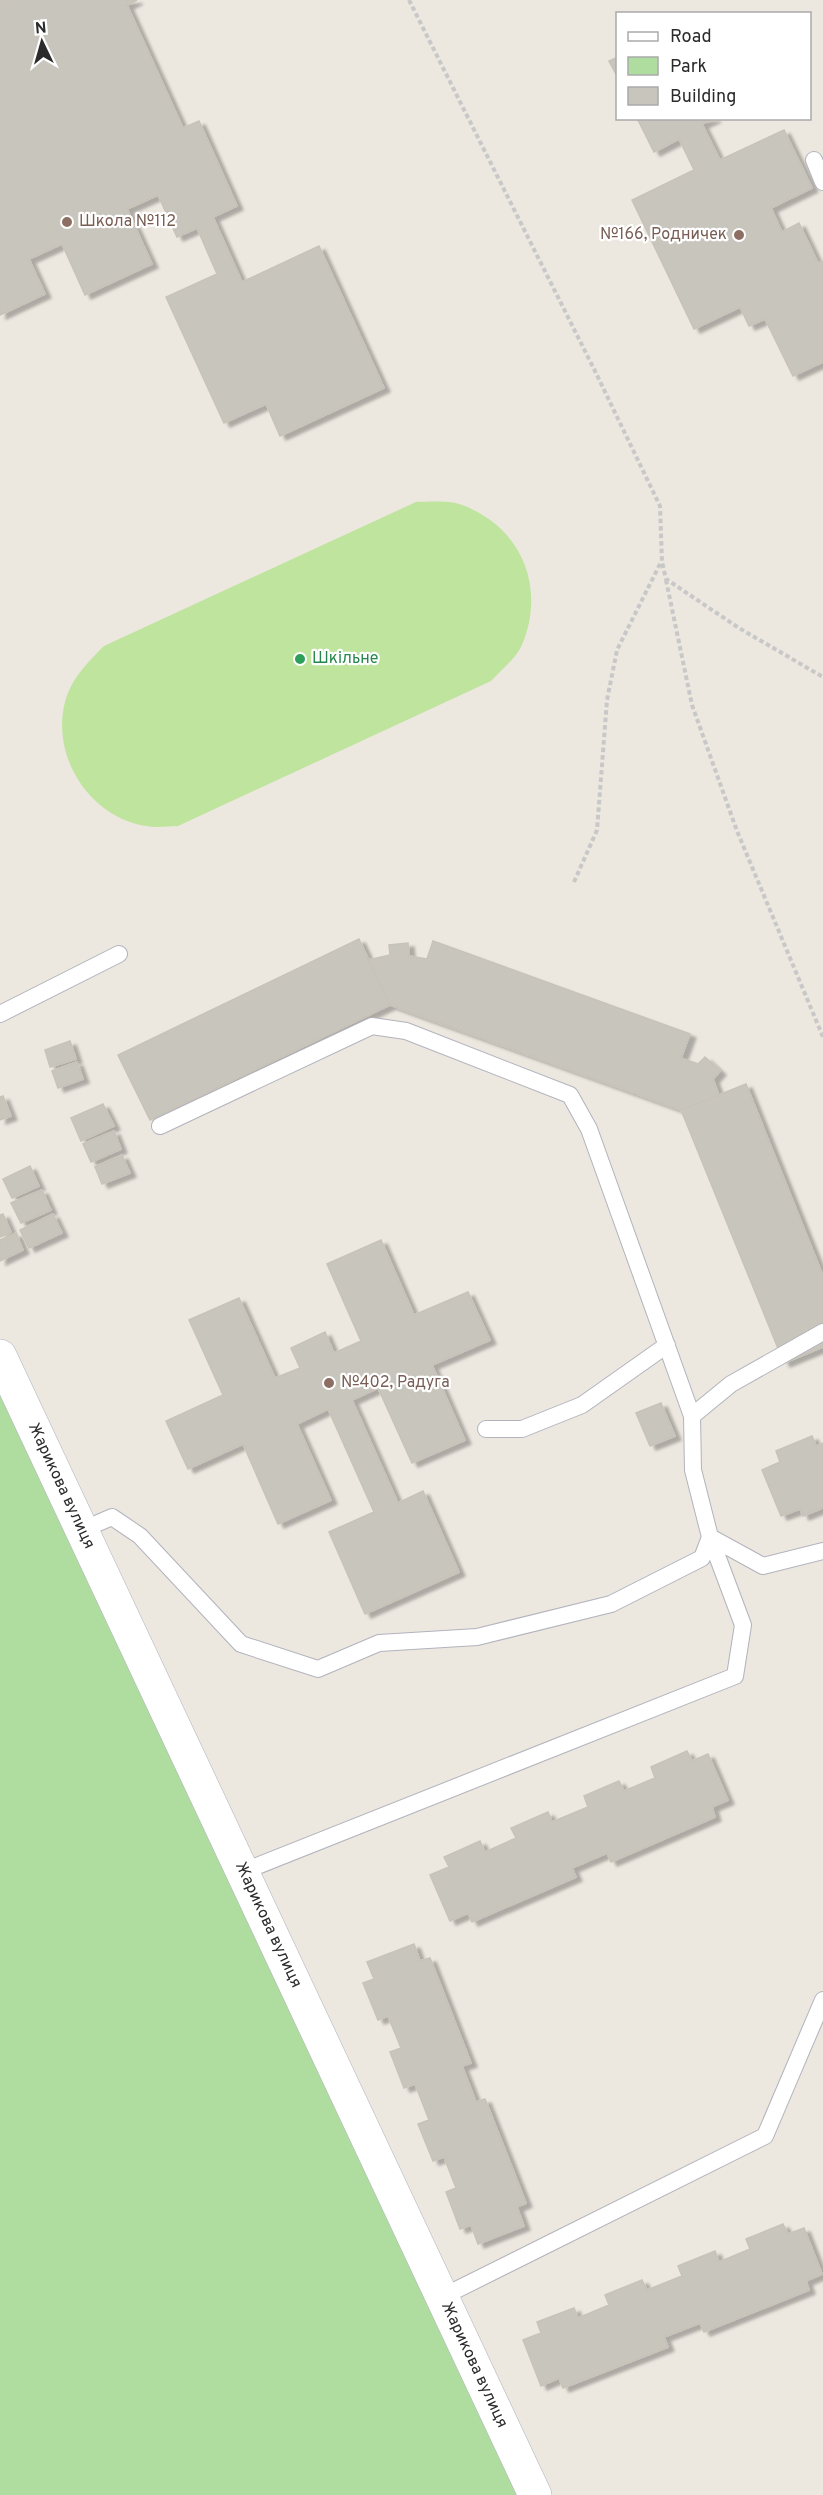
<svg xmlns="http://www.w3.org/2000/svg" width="823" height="2495" viewBox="0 0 823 2495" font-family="Overpass,sans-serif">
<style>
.green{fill:#afdda0}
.pitch{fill:#bee49d}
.building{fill:#c8c5bd;stroke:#c7c3b8;stroke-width:1.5;filter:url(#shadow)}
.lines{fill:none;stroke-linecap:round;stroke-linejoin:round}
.service-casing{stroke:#b2b3bd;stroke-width:18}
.tertiary-casing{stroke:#b2b3bd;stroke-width:34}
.path{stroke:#c8c8c8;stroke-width:4;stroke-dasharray:4.5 3;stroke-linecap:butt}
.service{stroke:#fff;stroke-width:16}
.tertiary{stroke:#fff;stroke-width:33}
.education-dot{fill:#8d6e63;stroke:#fff;stroke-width:2}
.leisure-dot{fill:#2e9e5b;stroke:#fff;stroke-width:2}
.labels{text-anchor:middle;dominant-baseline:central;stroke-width:4.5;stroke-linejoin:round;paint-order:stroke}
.education-label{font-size:16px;fill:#785e54;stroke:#fff;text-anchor:start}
.leisure-label{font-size:16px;fill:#27864d;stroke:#fff;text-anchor:start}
.street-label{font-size:16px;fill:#2b2b2b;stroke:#fff}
</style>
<defs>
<filter id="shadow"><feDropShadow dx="6" dy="4" stdDeviation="1.5" flood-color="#0004"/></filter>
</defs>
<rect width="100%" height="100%" fill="#ece7df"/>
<!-- green -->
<path class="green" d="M0,1356l535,1139h-535z"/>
<!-- pitch -->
<path class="pitch" d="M416,502c14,0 33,-2 46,3 60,22 85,84 59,142 -6,12 -21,24 -30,34l-313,145c-10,0 -22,2 -32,0 -57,-9 -95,-70 -81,-124 6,-23 23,-40 39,-56z"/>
<!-- building -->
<path class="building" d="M0,0h137l-10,5 56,123 16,-7 38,85 -24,11 29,65 77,-36 65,142 -104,48 -14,-32 -42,19 -58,-126 51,-23 -20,-46 -20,9 -19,-42 -31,14 25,55 -67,31 -23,-51 -33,15 16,35 -45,21z
M618,57v21l-9,-17z
M637,118h78l-13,6 18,36 64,-30 28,58 -41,20 11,24 17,-9 19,40 5,-2v101l-30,14 -28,-57 -16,7 -9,-19 -46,22 -62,-129 62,-30 -15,-31 -25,13z
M359,939l31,66 -240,115 -32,-65z
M433,941l257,93 -9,24 17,6 7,-7 15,14 -7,8 6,16 -38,15 -291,-105 -22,-45 22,-5 -1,-10 19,-2 1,13 18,3z
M70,1041l6,18 -26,8 -5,-17z
M77,1062l6,17 -25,9 -6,-17z
M746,1084l77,192v71l-39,16 -103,-253z
M3,1096l8,20 -11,4v-23z
M103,1104l11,22 -33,15 -10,-23z
M114,1131l7,18 -30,13 -8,-18z
M122,1155l8,18 -28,11 -7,-17z
M30,1166l9,20 -27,12 -9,-19z
M42,1190l9,20 -30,13 -10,-20z
M3,1214l8,18 -11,5v-22z
M53,1214l9,19 -33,15 -9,-18z
M16,1233l7,17 -23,11v-21z
M381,1240l33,75 54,-23 22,48 -58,25 33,75 -53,23 -34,-75 -26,12 46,103 25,-12 36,81 -94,42 -36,-82 45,-20 -46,-103 -31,15 34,76 -53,24 -35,-80 -55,25 -22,-48 57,-26 -34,-75 50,-22 36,80 25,-10 -9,-20 34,-16 9,21 27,-12 -34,-77z
M661,1403l14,33 -25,10 -14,-33z
M812,1436l4,10 7,-3v65l-20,8 -3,-7 -19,7 -19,-46 18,-8 -4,-11z
M687,1751l5,10 16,-7 20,46 -16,7 3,10 -104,45 -4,-9 -35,15 4,9 -104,45 -4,-9 -18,8 -20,-46 19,-8 -5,-10 36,-16 5,11 31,-14 -5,-10 37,-16 4,10 36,-15 -4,-11 35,-15 5,10 31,-13 -4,-11z
M414,1944l6,17 10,-3 41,105 -9,3 14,36 9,-3 41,104 -9,4 7,19 -46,18 -7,-19 -11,4 -14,-37 10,-4 -12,-31 -11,4 -15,-37 11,-4 -14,-36 -11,4 -14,-36 11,-4 -13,-32 -10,4 -15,-37 11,-4 -7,-17z
M783,2224l5,10 16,-6 18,46 -16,7 3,9 -105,42 -4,-9 -36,14 4,10 -105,41 -4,-10 -18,8 -18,-46 18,-7 -4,-11 37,-14 4,10 31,-13 -4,-10 37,-15 5,10 35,-14 -4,-10 37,-15 4,11 31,-13 -4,-10z"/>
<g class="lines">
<defs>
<path id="service" d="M814,160l9,22
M0,1014l119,-60
M160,1126l212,-100 34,5 164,64 19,34 103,287
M486,1429h36l60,-24 85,-60
M82,1530l30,-13 28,19 101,108 77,25 61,-26 98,-6 134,-33 91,-46 8,-21 -17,-67 -1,-54 39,-32 92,-52
M710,1537l53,29 60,-15
M242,1872l493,-196 8,-51 -33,-88
M442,2297l323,-161 58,-136"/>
<path id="tertiary" d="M0,1356l535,1139"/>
</defs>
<!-- service casing -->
<use href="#service" class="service-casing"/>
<!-- tertiary casing -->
<use href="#tertiary" class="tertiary-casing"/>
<!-- path -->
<path class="path" d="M409,0l186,371 65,135 2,56 4,17 73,49 84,49
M666,580l26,125 45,126 86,206
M574,882l23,-52 10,-130 10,-50 44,-88"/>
<!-- service -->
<use href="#service" class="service"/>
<!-- tertiary -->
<use href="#tertiary" class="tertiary"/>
</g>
<!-- markers -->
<g class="education-dot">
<circle cx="67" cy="222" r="6"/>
<circle cx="739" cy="235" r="6"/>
<circle cx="329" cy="1383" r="6"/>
</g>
<circle class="leisure-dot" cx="300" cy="659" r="6"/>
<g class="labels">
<!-- education labels -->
<g class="education-label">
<text x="79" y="222">Школа №112</text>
<text x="727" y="235" text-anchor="end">№166, Родничек</text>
<text x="341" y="1383">№402, Радуга</text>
</g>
<!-- leisure labels -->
<g class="leisure-label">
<text x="312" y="659">Шкільне</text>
</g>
<!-- street labels -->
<g class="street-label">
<text transform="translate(61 1486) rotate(65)">Жарикова вулиця</text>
<text transform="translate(268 1925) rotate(65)">Жарикова вулиця</text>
<text transform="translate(474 2365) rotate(65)">Жарикова вулиця</text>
</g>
</g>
<!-- legend -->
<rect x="616" y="12" width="195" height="108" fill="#ffffff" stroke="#aaaaaa" stroke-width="1.5"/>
<rect x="628" y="32" width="30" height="9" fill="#ffffff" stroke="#aaaaaa" stroke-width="1.5"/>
<text x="670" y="42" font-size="18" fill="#2b2b2b">Road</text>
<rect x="628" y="57" width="30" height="18" fill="#afdda0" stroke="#aaaaaa" stroke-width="1.5"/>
<text x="670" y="72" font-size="18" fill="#2b2b2b">Park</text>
<rect x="628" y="87" width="30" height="18" fill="#c8c5bd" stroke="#aaaaaa" stroke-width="1.5"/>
<text x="670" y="102" font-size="18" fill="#2b2b2b">Building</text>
<!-- north arrow -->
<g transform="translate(42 42) rotate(355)" stroke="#ffffff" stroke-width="4.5" paint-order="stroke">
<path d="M0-4.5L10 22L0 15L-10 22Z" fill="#2b2b2b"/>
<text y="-9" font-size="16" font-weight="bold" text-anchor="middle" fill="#2b2b2b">N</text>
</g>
</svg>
